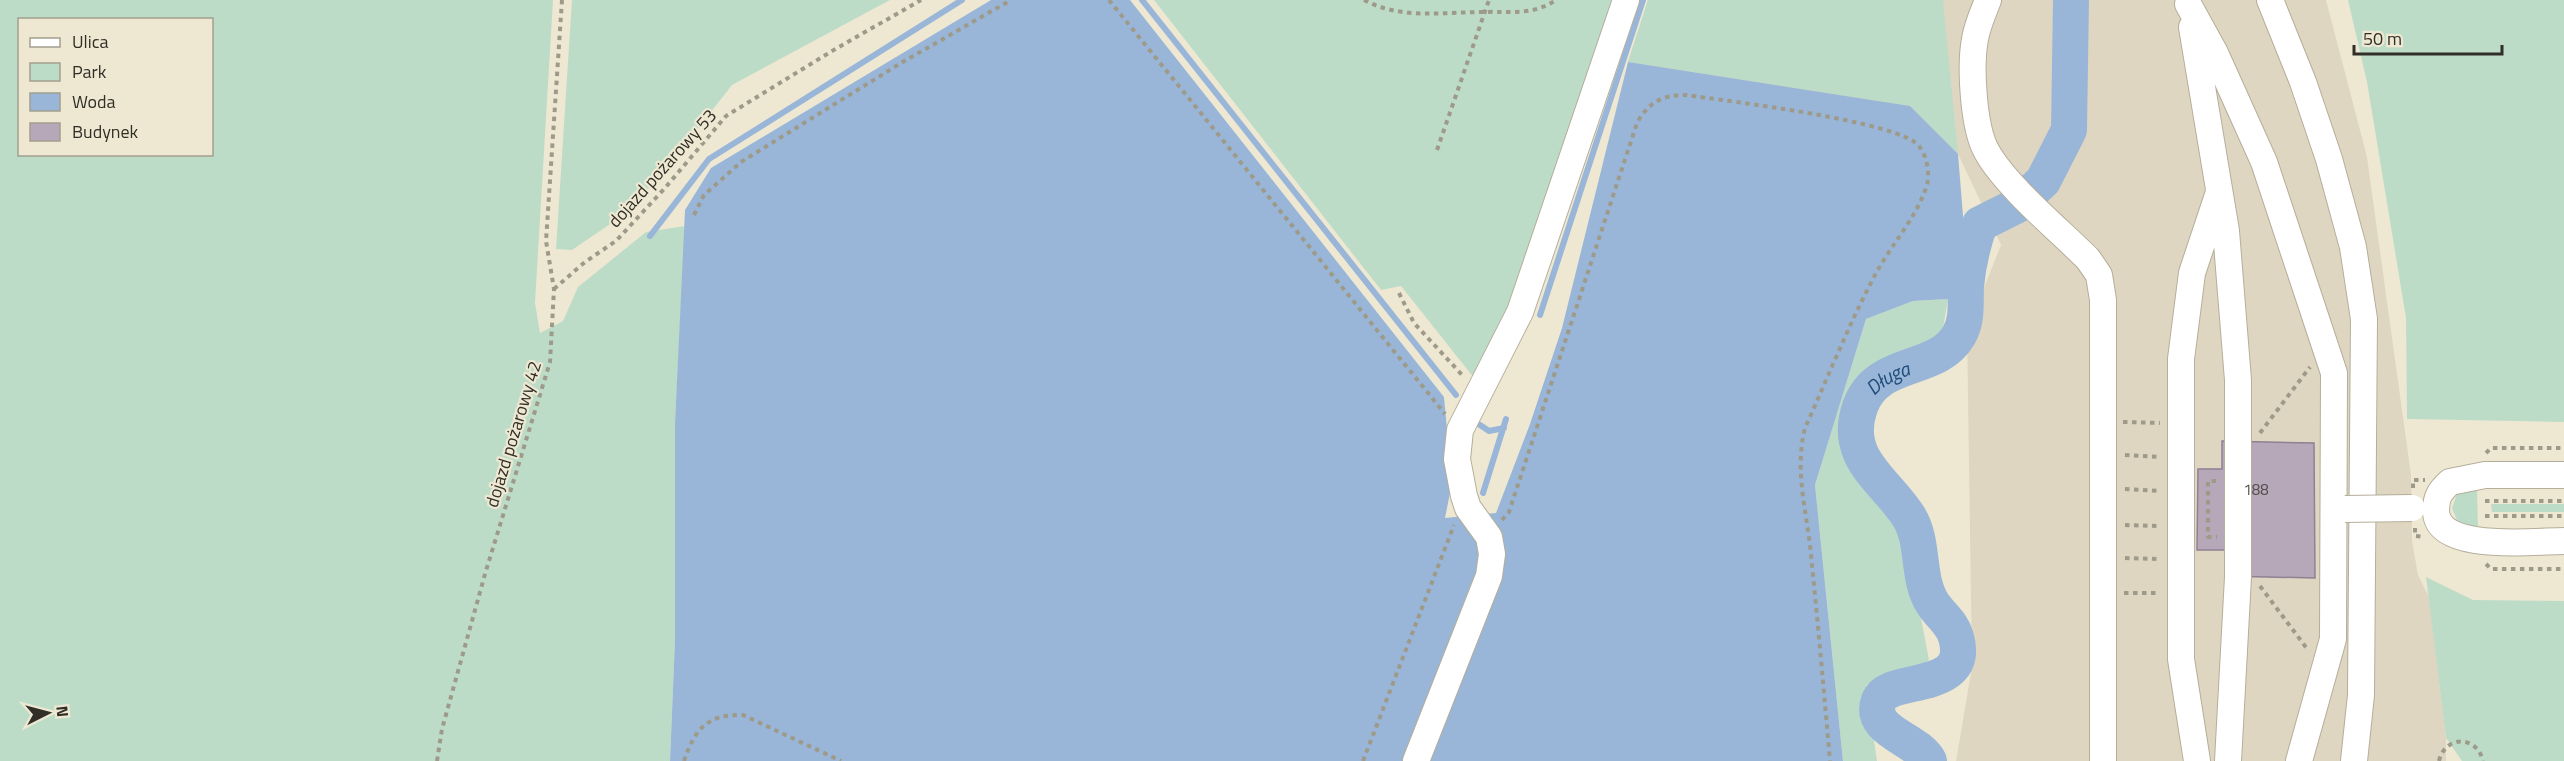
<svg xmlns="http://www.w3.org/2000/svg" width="2564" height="761" viewBox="0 0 2564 761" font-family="'Titillium Web',sans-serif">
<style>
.commercial{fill:#dfd6c2}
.green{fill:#bddcc8;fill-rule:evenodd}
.water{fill:#99b6d8}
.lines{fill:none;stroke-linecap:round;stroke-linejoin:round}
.stream{stroke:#99b6d8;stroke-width:6}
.river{stroke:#99b6d8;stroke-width:36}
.building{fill:#b6a8b9;stroke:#8f8192;stroke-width:1.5}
.minor-casing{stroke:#b4ae9a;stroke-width:28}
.path{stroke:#9e9a8a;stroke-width:4;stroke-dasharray:4.5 4.5;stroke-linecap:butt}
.minor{stroke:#fff;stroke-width:26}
.minor-bridge-casing{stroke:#b4ae9a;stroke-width:28;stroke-linecap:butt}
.minor-bridge{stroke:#fff;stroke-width:26}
.labels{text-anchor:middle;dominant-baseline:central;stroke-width:4.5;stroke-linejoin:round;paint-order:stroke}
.number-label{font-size:15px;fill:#524c4b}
.street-label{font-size:18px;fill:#302e26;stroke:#eee8d3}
.water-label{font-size:20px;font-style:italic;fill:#214c78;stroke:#eee8d3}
</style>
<rect width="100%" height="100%" fill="#eee8d3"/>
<!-- commercial -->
<path class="commercial" d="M1648,0h678l41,157 44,318 1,66 6,34 11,22 17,141v23h-490l16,-94 -5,-337 34,-85 -43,-91 -257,-79 -73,-13z"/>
<!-- green -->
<path class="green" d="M0,0h553l-18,303 5,30 23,-12 15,-34 68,-55 39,-6 -10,197v216l-5,122h-670zM20,20h192v134h-192z
M572,0h318l-158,85 -73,93 -40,40 -47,32 -16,-1z
M1154,0h463l-88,260 -51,123 -77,-97 -20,4z
M1648,0h295l15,154 -48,-48 -282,-44z
M2348,0h216v422l-157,-3 -1,-101 -39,-236z
M1948,299l-5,29 -21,24 -37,8 -31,31 -13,49 15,36 49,57 24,127 -15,13 -27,3 -21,9 11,76h-34l-28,-276 51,-166 47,-18z
M2477,484l1,49 -19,-8 -7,-17 6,-17z
M2491,504h73v8h-72z
M2426,577l47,23 91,1v160h-102l-16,-23z"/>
<!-- water -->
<path class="water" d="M991,0h139l314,397 8,86 -7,35 51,-5 34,-89 32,-96 66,-266 282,44 48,48 6,74 -16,71 -35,2 -47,18 -51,166 28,276h-1173l5,-122v-216l10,-213 26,-42z"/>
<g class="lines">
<!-- stream -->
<path class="stream" d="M1142,0l314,395
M650,236l59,-77 253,-159
M1540,315l103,-315
M1477,423l12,8 15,-3
M1483,493l23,-74"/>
<!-- river -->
<path class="river" id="s1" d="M1929,761c-12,-23 -62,-29 -50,-61 10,-25 93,-6 77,-63 -4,-14 -15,-21 -23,-33 -17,-26 -8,-61 -24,-87 -23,-37 -67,-58 -49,-110 17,-49 77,-33 99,-72 9,-16 6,-32 7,-49 2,-20 7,-43 14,-62l36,-18 27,-25 26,-51 2,-130"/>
</g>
<!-- building -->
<path class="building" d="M2222,441l92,2 1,135 -90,-2v-26h-28l1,-81h24z"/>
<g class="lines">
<defs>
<path id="minor" d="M1988,0c-5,13 -11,26 -13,39 -5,27 -2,89 12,113 19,34 72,78 101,107l11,16 4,25v461
M2270,0l33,82 26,77 24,88 11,72 -3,376 -7,66
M2188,4l27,49 49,109 70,211 -1,266 -34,122
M2192,27l34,204 12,149v197l-10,184
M2564,475h-79l-35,7c-10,9 -14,15 -14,28 -1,43 98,31 128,31
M1416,761l73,-185 3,-22 -3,-17 -21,-29 -4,-12 -7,-37 3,-29 60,-118 106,-312
M2197,761l-16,-102v-300l11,-86 27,-81"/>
</defs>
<!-- minor casing -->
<use href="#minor" class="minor-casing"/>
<!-- path -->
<path class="path" d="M1109,0l336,414
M1364,0c38,20 79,12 120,12 27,-1 48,4 72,-12
M1437,150l52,-150
M694,215l10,-20 37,-33 160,-99 110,-63
M554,289l31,-27 31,-21 49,-53 61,-72 106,-65 89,-51
M1399,293l15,30 50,54
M2123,422l37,1
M2260,433l50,-66
M2486,453l5,-5h73
M2125,455l35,2
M2216,481h-8v56h9
M2413,488v-8h12
M2125,489l35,2
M2485,501h79
M2485,516h79
M1502,520l7,-8 128,-389c12,-21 25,-28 49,-28 40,6 213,26 233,51 8,10 11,27 8,39 -10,32 -36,60 -52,90 -26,49 -47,102 -70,153 -11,44 2,83 6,127 7,69 13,137 19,206
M2125,525l35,1
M2415,528v8l9,1
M2125,558l34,1
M2486,564l5,5h73
M2260,586l48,64
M2124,593h35
M437,761l5,-32 43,-155 65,-212 4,-73 -8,-48 16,-241
M684,761c11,-32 23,-47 59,-46l98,46
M1363,761l91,-236
M2439,761c6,-26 38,-26 44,0"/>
<!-- minor -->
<use href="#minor" class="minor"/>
<defs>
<path id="minor-bridge" d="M2345,509l67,-1"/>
</defs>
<!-- minor-bridge casing -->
<use href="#minor-bridge" class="minor-bridge-casing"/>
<!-- minor-bridge -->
<use href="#minor-bridge" class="minor-bridge"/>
</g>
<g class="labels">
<!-- number labels -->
<g class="number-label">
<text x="2256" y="489">188</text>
</g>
<!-- street labels -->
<g class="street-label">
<text transform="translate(662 168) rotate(-48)">dojazd pożarowy 53</text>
<text transform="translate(513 434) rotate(-73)">dojazd pożarowy 42</text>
</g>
<!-- water labels -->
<g class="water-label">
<text stroke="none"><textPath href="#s1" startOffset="500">Długa</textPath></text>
</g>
</g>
<!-- legend -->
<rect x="18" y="18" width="195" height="138" fill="#eee8d3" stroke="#a29e8e" stroke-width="1.5"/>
<rect x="30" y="38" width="30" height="9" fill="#ffffff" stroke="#a29e8e" stroke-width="1.5"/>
<text x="72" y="48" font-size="18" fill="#302e26">Ulica</text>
<rect x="30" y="63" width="30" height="18" fill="#bddcc8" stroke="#a29e8e" stroke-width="1.5"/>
<text x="72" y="78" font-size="18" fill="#302e26">Park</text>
<rect x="30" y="93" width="30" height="18" fill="#99b6d8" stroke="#a29e8e" stroke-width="1.5"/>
<text x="72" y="108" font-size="18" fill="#302e26">Woda</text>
<rect x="30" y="123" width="30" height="18" fill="#b6a8b9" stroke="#a29e8e" stroke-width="1.5"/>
<text x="72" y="138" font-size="18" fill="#302e26">Budynek</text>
<!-- north arrow -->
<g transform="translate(48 713) rotate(84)" stroke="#eee8d3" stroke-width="4.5" paint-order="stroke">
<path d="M0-4.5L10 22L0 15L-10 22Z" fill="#302e26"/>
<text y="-9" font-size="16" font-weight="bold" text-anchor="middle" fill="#302e26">N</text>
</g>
<!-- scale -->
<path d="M2354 45v9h148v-9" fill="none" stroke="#302e26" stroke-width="3"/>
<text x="2363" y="45" font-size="18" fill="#302e26" stroke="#eee8d3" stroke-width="4.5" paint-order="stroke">50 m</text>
</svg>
